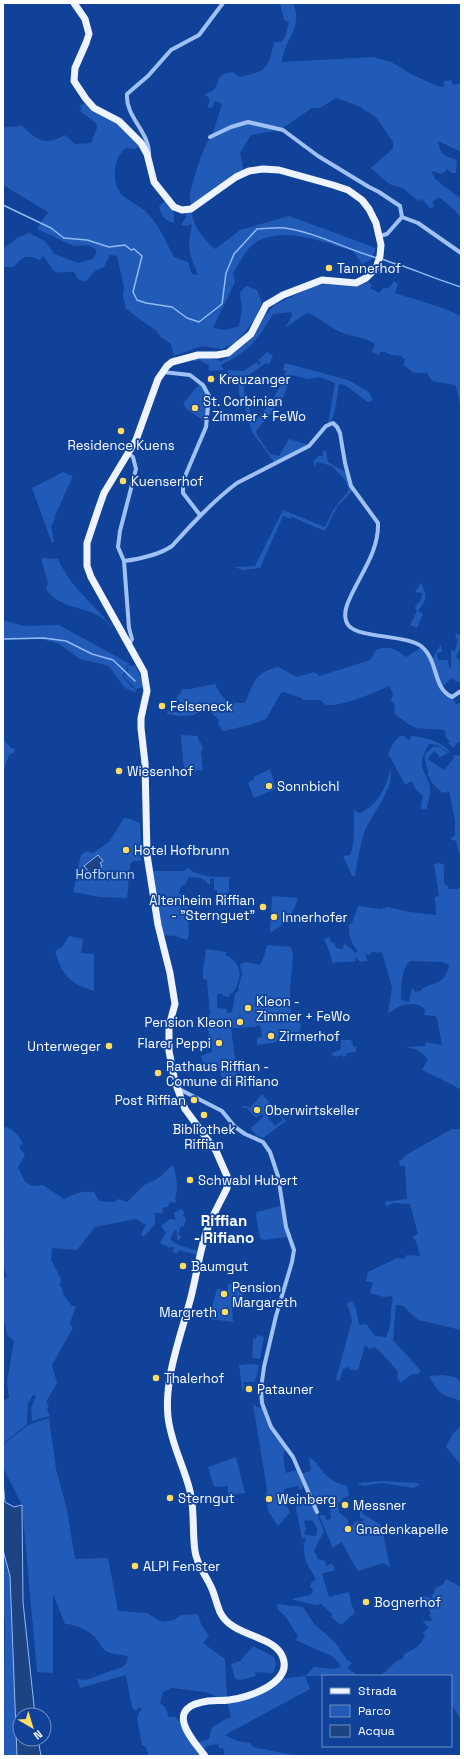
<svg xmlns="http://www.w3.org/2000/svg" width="464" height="1759" viewBox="0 0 464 1759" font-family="'Space Grotesk',sans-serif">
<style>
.green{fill:#225bb7;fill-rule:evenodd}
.water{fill:#1d4383;stroke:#91baf8}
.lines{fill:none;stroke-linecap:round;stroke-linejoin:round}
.stream{stroke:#91baf8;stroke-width:1.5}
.street{stroke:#a0c1f4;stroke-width:4}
.primary{stroke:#edf3ff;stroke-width:7}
.poi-dot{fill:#ffdc63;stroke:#0f4298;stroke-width:1.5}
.labels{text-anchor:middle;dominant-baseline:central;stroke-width:3.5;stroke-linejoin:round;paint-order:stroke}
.poi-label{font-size:13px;fill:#fff;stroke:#0f4298;text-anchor:start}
.park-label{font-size:13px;fill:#c8ddfe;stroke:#0f4298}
.quarter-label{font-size:15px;font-weight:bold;fill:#fff;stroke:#0f4298}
</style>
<rect width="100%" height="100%" fill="#0f4298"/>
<!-- green -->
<path class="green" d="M280,3h13c11,26 -9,35 -11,59l91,-5 18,5 22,13 24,11 7,1v-6l7,-1 2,5 8,-2v69l-23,-11c3,15 5,14 19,19l-1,13h-4l-5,-4 -5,5 -11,-3 4,8 26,20v20l-5,-8 -17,-14 -6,4 1,6 -4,1 -8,-9 -4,2 -14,-12 -15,-5 -18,-16 18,-16 4,-4v-6l-18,-26 -11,-6 -3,-3 -25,-9 -16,10h-8l-32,22 -29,5 -11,18 4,20 -53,36c3,19 10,27 24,40l25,-19 49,-14 87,32 -5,12 -9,4 -9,-13c-29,-8 -63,-24 -93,-11 -12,5 -20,22 -27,33l2,9 -22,46 13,2 13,-4 3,-16 -2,-17 6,-7 11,4 5,13 -8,18 -19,22 -13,6 -20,-3 -28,10 -3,-12 -9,-6 -7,-8 -29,-21 -3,-13 1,-9 -7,-31 -7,-1 -6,12 -9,4 -10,11 -7,-3 -4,-7c-5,0 -13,1 -18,0 -5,-2 -8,-12 -13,-16l-3,4c-12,-6 -18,-4 -26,7h-11v-18l14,-11 12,-5 16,8 9,13 24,9 15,-4 4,-9 -9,-5 -14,1 -37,-17 11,-17 -45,-27v-58l19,-1c16,15 23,20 43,9l10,9 16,-1 6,-15 -1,-5 -16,-12 2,-3 -3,-2 7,-3 26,14 28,29 -5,3 -9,-1c-13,9 -15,35 -4,47 8,7 18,10 25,18 12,12 19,29 27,44l14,5 4,12 6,1 -8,-21 -1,-11 3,-19 -5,2 -6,-1 5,-8v-7l5,-1c0,-4 -1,-9 -1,-13 1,-10 14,-54 22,-60l10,-32 -7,-3 -3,7 -5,-1 3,-7 -5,-6c22,-6 2,-18 28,-22l6,5c27,-6 29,-6 35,-35h7l4,-5 4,-15 -5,-2z
M166,199l8,8v16c-8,-2 -13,-7 -15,-16z
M394,281l4,3 -3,9 45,14 21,9v93c-3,-8 -2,-17 -6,-24l-23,-4 -5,-8h-13l-11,-8 2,-5 -4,-4 -10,-1 -6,-3h-5l-1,3 -7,-3 3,-8c-10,-7 -21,-7 -32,-11 -11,-4 -27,-18 -36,-20l-22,15 7,-12 -1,-4 -18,2c-16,27 -23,36 -52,51l3,5 -14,1 -2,-3 2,-2 -11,-6 -2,1h-4l-1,-2 17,-1 12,3 8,-4 24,-19 12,-22 9,-11 41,-19 10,-2 31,3 13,-5 3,4 -2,2 9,5 4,-5h6z
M267,352l6,4 -4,8 -4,-1c-5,6 -17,10 -20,17 -1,4 -1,9 -1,13l3,3 4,22 3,2 3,-1c13,-14 23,-29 29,-48l-3,-1 2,-7 63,17 21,12 4,8 -5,2 -23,-17 -6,-1c-2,10 -3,35 -11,40l7,-41 -15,-6 -12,2 -17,-4 -8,23 -27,33 1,4 13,19 9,2 10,-17 21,6 -36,17 -22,-30 -8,-29 -5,-9v-17l-2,-1 -10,1 1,-7 16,1 12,-9 3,3 2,-1 -3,-4z
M200,383l9,13 -3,26 -18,-12 -5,-6z
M323,451h3l2,11 19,11 6,17 -16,17 -12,24 -33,-14 -1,2 -8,-3 -23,52 -17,2 -9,-3 21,-1 28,-56 42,17 9,-18 15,-19 -4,-10 -13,-14 -15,-4 -3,5v-6l4,-5h5z
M63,472l10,4 -19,42 1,1 -4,7 3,16 -2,1 -20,-55z
M41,558l17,1c13,30 37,45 56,71 -5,-5 -10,-12 -17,-15 -18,-9 -39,-8 -51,-26l2,-6z
M421,583c7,14 5,17 -3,28l5,3 -6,14 -7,-3 7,-14 -2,-4 6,-7 1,-7 -7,-1z
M3,620l21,6 35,-1 71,39 -4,2 1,3 -5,7 9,10 6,5 -2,1 -10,-4 -16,-22 -29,-7 -22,-16 -18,-4 -37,1 2,7h-2z
M457,633l4,2v12l-5,10 5,4v23l-9,-6 -11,10 11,9 4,7 4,-1 1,-11v50l-4,1 -3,5 -6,-5 2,-2 -4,-3 -1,-8 -29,-2 -8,-4 -13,-10 -1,-10 -3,-4 2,-6 -4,-8c-16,7 -46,21 -64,19l-4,-5h-18l-1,-2 -19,-6 -2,1 -15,26 -16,6 -27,6 -5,-7 1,-4 -13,-13h-2c-7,12 -25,9 -37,7l1,-3 13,2 1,-8 -2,-1 -1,-4h-3l6,-10 -1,-1h9l25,-5c8,15 11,20 30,19 9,-21 9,-30 33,-36l19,10 17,-5 6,4 50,-16 6,-10c13,-5 20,-1 30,7l16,-10 11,11 8,-14 1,8 -5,1 1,7h10l1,8 2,1v-19l4,1 3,-11 -3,-2z
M130,665l3,2 2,-2 7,15 1,7 -7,2 -13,-13 5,-6 -1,-4z
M181,735l17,1 1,6 2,1 2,6 -2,3 2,18 -18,2 -2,-11z
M400,736h5l4,5 2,-5h2c14,2 30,5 38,18 -8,-5 -12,-10 -22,-10 -17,28 2,27 1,49 0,6 -3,10 -3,16h-5l-1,-3 2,-10 -7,-6 -4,-9 -7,4c-2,-4 -15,-29 -17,-31l6,-12z
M3,739l8,9 4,1 -1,4 -5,2 -6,17z
M434,746l7,2 7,5 -9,5v-3l-5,-4 -6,8 16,11 10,-12v-3l7,1v104l-5,-19 -6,-2 5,-4v-14l-6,-30 -7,2 -9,-9 -5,-9v-6l-2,-3 -2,-11 2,2 -1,-3z
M390,768c6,20 -19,46 -26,65 -4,14 -7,28 -9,43h-3l-9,-20 7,-1c6,-14 3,-31 4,-46l2,3 4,1c18,-8 27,-26 30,-45z
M270,769l6,20 -22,9 -6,-15 6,-4v-2z
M124,818l7,1 9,4 1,38h-8l-3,4 -3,33 -27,-1 -27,-5 8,-37 5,-4 7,2 16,-11z
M440,863l4,2v18l4,3 1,3h8l4,-3v205c-6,-7 -29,-15 -39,-21l6,-11 -10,-9 -12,-3 19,-1 1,-4 16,3 -5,-27 -2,-2 -11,-1 1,-5c-9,-12 -29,-4 -37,4l4,-26 -10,-36 -6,1 -3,-2 -5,5 -1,-3 -2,2 3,6 -8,1 -3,-4h-2l1,3 -24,2 -2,-10 -6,-14 5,-2 3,6h3l1,5 7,1 1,-6 12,10 2,-2c-8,-9 -9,-15 -9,-27l3,-1 6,-17 23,3 7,-2 21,5 27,3 -1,-18 4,-1 -5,-32zM410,961l32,1 7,3c-4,18 -10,16 -26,23l-2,3 -6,1 -3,-5 -3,15 -8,-2c0,-11 0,-31 9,-39z
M188,868c10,9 28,9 41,9v15l-4,2h-8v-4h-3v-12l-4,1v5h-3v-2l-6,-4 -12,-1 -4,8h-3l-4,8 9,4 2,39 -2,4 -12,-4 -15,-1 -8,-64h32z
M272,896l26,2c-4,16 -14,27 -28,35z
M69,936l14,3 -2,14 13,1v37c-24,-8 -32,-15 -39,-40l7,-4z
M267,945l24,2 2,9 -3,34 1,27 8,5 2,4 -2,9 -15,-1v-2l-4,-3 -3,13 -20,3v-7l5,-1 -1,-8 -2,-4 -5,2 -23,1 6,46 -13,10 -5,-16h-15l-3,-12 11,-4v-3l-5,-24h-6l-6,-9 15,-1 -3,-35 -4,-1c-1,-10 2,-19 3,-30l20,3 -1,3c19,8 17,25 7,39l-2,-1 -1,4 -6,-1v-2h-6v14l10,1v4l5,-1 3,-18 4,-4 -1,-2 4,-13 -2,-11 6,-2 14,3 4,-9z
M341,1040h10l3,7 3,-1 -1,6 -9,1 -1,3 -3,1 -1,-2c-4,1 -8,3 -11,-1l10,-5z
M262,1094l24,27 -23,17 -7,-3 -5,-7 13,-12 -2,-2 -6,4 -10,-11 -2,1 -3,-2h6l3,2zM273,1107l10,13 -8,6 -8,-10 3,-2 -2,-3z
M3,1127c11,1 14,7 20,16l-4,4 6,8 -7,12 7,15 8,4 10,-1 21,14c12,-6 16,-8 30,-7l5,9 15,1 5,-3 8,3 17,-17 13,-6 16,-14c3,9 6,25 2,33l1,2 -1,3 -5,-1 -2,5 -6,1 1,5h-8v11l-11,13 -3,-3 5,-9 -10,-6 -41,8 -18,23 -25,-2 -1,11 10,20 -1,8h2l1,7 9,12h4l-6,17 3,5 -21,37 5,18 -11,19 3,3 -2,4 3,7 -18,5 -1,-13 5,-12 -3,-1 -5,8 -1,21 -24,20v-43l6,-3 -2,-17 7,-40 -7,-6 -2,-11 -2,-1v-44l4,-3c-5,-11 -6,-24 -2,-36l-2,-3z
M452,1129h9v201l-43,-10 -16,-15h-6l-3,35 28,31 -3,3h-6l-11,9 -4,-5 1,-6 -18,-21 -6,-4 -5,2 -4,-4 -7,25h-8v-3l-7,2 -4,13 -3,-3 16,-58 -4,-15 -2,-2 6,-3 4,8 3,16 7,-1 9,12 11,1c7,-14 3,-24 7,-39l-2,-2 -7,1 -14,-4 3,-10 -7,-2 2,-9 29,-14 7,1 3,-4 13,1 -4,-15 -2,-1 -1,-4 5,-2 -8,-30 -17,-1 -7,4 -1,-5 22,-3 -2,-33h-5l-1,-5 4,-2 1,-3z
M281,1206l6,31 -24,3 -3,-2 -4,-23 1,-3z
M181,1209l4,3 -2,3 3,4 -2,8 -3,-1 -3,9 3,1 -2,5 -2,-1v-9l-2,-1 -5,9 8,6 20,6 -1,4 -18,-5 -3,4 -3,-3 1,-3 -3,-2 -1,2 -10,-5 6,-10 -5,-7 9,-7 6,1 -2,-7z
M242,1282l2,22 -1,2 -11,2 1,14 -24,-3 8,-30 11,1v-6z
M257,1335l7,2 -4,22 -8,-1 1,-19h3z
M251,1364l8,1 -4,17h-11l-1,13 -4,-30z
M443,1375l12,2 6,5v21c-5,-5 -8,-5 -15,-7 -8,-3 -13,-13 -17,-20z
M253,1403l3,4 6,1 7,21 17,20c-5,7 -1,16 0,24l11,-3 6,16 -1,3h-3l-1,-3 -14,3 1,12 -1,1 6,10 -12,14 -10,-15 -1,-8 -3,-3 3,-10z
M49,1418l7,51 11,41 8,49 33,-1 10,53 29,2 15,9 12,-2 7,-5 17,-1 3,10 8,12 -6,7 22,16 2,42 9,-2 44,-20 25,-3 9,-9 21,2 6,-3 -8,-9 -6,-3 -32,-14 3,-3 -12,-20 -8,-7 -1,-6 26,3 12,18 20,17 12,18 5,3 -5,5 12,8h-54l5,13 -85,46 12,6 13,2 3,4 45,9h-73l-2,-8h-4l-1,-4 -12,2 -1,5 -3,1 3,4h-58l1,-3 -3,-7 -3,-1 -5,-26 2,-7 3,-2 -2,-3 -4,4 -4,-3 -6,-33 -46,13 -3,-9 9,1 36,-13 4,-3 2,-8c-7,-1 -16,-2 -22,-5 -5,-3 -5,-6 -8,-10 -6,-9 -22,-17 -33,-17l-12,-30v79l-16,-1 -15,-167 -19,-38v-22l25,-20zM172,1688l33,4 9,3 3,5 10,1 4,16c-7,2 -12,7 -19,10l-3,12 -14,4 -19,-26h-7l-4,-10 -5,-4 3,-11z
M461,1425v40l-15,-18 6,-12z
M236,1457l9,36 -17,2v-9l-14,1 -6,-20z
M309,1457c7,4 10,10 15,16 6,7 15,11 23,13l2,10 -7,2v3l-4,2 1,9 9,8v5h6v-3l10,-1 -1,-3h-3v-9l3,5 18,11 9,42 -6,-4 -26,8 -8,-13 -8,-16 -10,6v-2l-13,-31h6l1,5 5,-1 -2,-18h-17l12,30 -10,20 4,8 7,2 2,5 5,-3 3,7 -13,4 7,23 20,-5 2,11 4,10 -14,12 -10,-8 1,-3 -11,-10 -6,1 -24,-6 20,-4 2,-6 -3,-2 1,-4 5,-4c-7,-12 -13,-19 -12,-34l-2,-1 4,-3 -1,-4 -3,2 -6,-30 1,-5 5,-4 9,1 -11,-27 11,-3zM307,1520l1,1 4,-1 5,9 -1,7 -11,-1 -1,-3 2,-2 -2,-9z
M382,1481l34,2 4,1 -6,4 -33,-5 -18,3 -6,-3z
M3,1550l7,26 7,180h-14l2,-133 -2,-19z
M446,1579l15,8v133l-10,-17v-27h-71l18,-16 5,-1 1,-5c10,-5 17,-8 21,-19l-2,-2 6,-6 -7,-6h11l-4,-6 2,-2 -10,-17 10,2 5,-10 7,-4z
M253,1646l21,11 2,7 -3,9 -18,-1 1,4 -15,4 -6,-1 -4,-15 9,-3z"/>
<!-- water -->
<path class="water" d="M98,855l5,6 -3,2 2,3 -10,9 -8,-9z
M3,1481l2,21 9,5 8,-2 1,97 12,113h-15v24h18l3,17h-24l-7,-180 -7,-26z"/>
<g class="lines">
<!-- stream -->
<path class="stream" d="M3,205l48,23 13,10 23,2 22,7 16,-2 6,5 3,-1 8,7 -9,36 4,8 9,3 26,4 15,11 12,4 23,-18 4,-31 8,-19 23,-25c9,0 19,-2 28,-1 32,5 61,21 92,30
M382,259c7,3 13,5 21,7 19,7 38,15 58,21
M3,639l41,-1 22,3 26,13 21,6 22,21"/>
<!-- street -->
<path class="street" d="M210,137l21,-10 17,-5 35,8 35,26 51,31 10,5 21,14 2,11
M149,156c2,-23 -24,-39 -22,-62l21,-18 23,-26 28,-15 24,-32
M402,217l16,6 43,30
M380,236l7,-2 15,-17
M163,372l27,3 13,10 6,11 -3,31 -23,54v12l17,22
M128,453l5,4 3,12 -16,62 -2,16 6,14 5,67 3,11 -3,6
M124,561c15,-2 35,-6 48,-15 20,-22 41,-45 65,-63l72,-37 17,-20 7,-3 4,4 3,6 5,30 6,23 27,37c1,31 -21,55 -31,82 -2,6 -3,15 2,21 11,12 57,9 72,20 18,14 11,42 31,51l9,-6
M177,1088l45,23 13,16 10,7 18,8 7,10 8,24 8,51 8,23 -2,12 -16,54 -12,51 -3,22 1,14 9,24 22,30 24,55"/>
<!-- primary -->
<path class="primary" d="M74,3l11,16 4,15 -3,9 -11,25 -1,13 12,18 8,9 25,13 22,22 6,11 7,28 20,25 8,3 9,-1 45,-32 13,-6 14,-2 16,1 54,15 15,5 14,10 7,9 7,14 5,22 -1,11 -4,12 -10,10 -10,5 -34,-3 -39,15 -17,10 -15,29 -23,19 -11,2h-19l-26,7 -5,4 -9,13 -22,61 -32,53 -6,17 -11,33v23l4,11 53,95 3,19 -6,27v10l4,35 2,92 11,70 12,48 5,31 -6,22v25l6,31 10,27 31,42 11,25v12c-7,15 -17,31 -22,48 -6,20 -9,41 -14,61 -10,39 -27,80 -23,120 3,27 16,49 22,74 5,20 2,41 5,60 2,15 11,24 17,38 3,7 5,16 8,23 12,26 55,22 63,46 9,25 -35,40 -54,42 -7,1 -14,0 -21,1 -44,6 -19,35 -3,55"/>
</g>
<!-- markers -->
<g class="poi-dot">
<circle cx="329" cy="268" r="4"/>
<circle cx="211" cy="379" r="4"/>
<circle cx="195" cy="408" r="4"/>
<circle cx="121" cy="431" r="4"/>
<circle cx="123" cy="481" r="4"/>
<circle cx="162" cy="706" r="4"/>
<circle cx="119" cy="771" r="4"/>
<circle cx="269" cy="786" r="4"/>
<circle cx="126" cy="850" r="4"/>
<circle cx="263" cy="907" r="4"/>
<circle cx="274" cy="917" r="4"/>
<circle cx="248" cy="1008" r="4"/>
<circle cx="240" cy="1022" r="4"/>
<circle cx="271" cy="1036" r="4"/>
<circle cx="219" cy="1043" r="4"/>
<circle cx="109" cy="1046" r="4"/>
<circle cx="158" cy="1073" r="4"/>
<circle cx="194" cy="1100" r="4"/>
<circle cx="257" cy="1110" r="4"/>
<circle cx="204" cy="1115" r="4"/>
<circle cx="190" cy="1180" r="4"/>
<circle cx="183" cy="1266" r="4"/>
<circle cx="224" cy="1294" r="4"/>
<circle cx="225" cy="1312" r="4"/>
<circle cx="156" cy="1378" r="4"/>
<circle cx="249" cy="1389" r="4"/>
<circle cx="170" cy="1498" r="4"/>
<circle cx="269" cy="1499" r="4"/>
<circle cx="345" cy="1505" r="4"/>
<circle cx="348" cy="1529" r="4"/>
<circle cx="135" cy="1566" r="4"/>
<circle cx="366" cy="1602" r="4"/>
</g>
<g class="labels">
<!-- poi labels -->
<g class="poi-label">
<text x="337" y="268">Tannerhof</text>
<text x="219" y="379">Kreuzanger</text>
<text x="203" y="401">St. Corbinian<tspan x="203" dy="15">- Zimmer + FeWo</tspan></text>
<text x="121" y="445" text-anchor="middle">Residence Kuens</text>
<text x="131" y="481">Kuenserhof</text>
<text x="170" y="706">Felseneck</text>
<text x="127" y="771">Wiesenhof</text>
<text x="277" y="786">Sonnbichl</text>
<text x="134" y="850">Hotel Hofbrunn</text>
<text x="255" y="900" text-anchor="end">Altenheim Riffian<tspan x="255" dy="15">- "Sternguet"</tspan></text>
<text x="282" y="917">Innerhofer</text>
<text x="256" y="1001">Kleon -<tspan x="256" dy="15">Zimmer + FeWo</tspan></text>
<text x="232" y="1022" text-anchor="end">Pension Kleon</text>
<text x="279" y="1036">Zirmerhof</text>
<text x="211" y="1043" text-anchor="end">Flarer Peppi</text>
<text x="101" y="1046" text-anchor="end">Unterweger</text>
<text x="166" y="1066">Rathaus Riffian -<tspan x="166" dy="15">Comune di Rifiano</tspan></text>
<text x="186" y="1100" text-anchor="end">Post Riffian</text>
<text x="265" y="1110">Oberwirtskeller</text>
<text x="204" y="1129" text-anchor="middle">Bibliothek<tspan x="204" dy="15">Riffian</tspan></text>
<text x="198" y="1180">Schwabl Hubert</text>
<text x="191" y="1266">Baumgut</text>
<text x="232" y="1287">Pension<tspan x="232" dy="15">Margareth</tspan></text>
<text x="217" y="1312" text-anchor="end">Margreth</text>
<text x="164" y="1378">Thalerhof</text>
<text x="257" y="1389">Patauner</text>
<text x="178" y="1498">Sterngut</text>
<text x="277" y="1499">Weinberg</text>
<text x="353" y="1505">Messner</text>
<text x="356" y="1529">Gnadenkapelle</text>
<text x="143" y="1566">ALPI Fenster</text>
<text x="374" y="1602">Bognerhof</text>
</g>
<!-- park labels -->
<g class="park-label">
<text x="105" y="874">Hofbrunn</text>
</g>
<!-- quarter labels -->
<g class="quarter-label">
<text x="224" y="1220">Riffian<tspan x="224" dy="17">- Rifiano</tspan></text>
</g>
</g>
<!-- border -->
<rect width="464" height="1759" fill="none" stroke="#ffffff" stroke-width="8"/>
<!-- legend -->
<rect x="322" y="1675" width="130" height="72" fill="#0f4298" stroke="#6f8ec1"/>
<rect x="330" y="1688" width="20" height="6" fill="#edf3ff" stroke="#6f8ec1"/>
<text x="358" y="1695" font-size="12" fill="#ffffff">Strada</text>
<rect x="330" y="1705" width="20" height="12" fill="#225bb7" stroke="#6f8ec1"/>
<text x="358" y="1715" font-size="12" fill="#ffffff">Parco</text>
<rect x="330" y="1725" width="20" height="12" fill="#1d4383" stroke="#6f8ec1"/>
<text x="358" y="1735" font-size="12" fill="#ffffff">Acqua</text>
<!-- north arrow -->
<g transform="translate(32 1727) rotate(142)"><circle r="19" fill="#0f4298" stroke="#6f8ec1"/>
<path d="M0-3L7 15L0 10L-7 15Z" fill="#ffdc63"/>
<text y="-6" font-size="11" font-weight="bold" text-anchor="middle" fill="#ffffff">N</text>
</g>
</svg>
